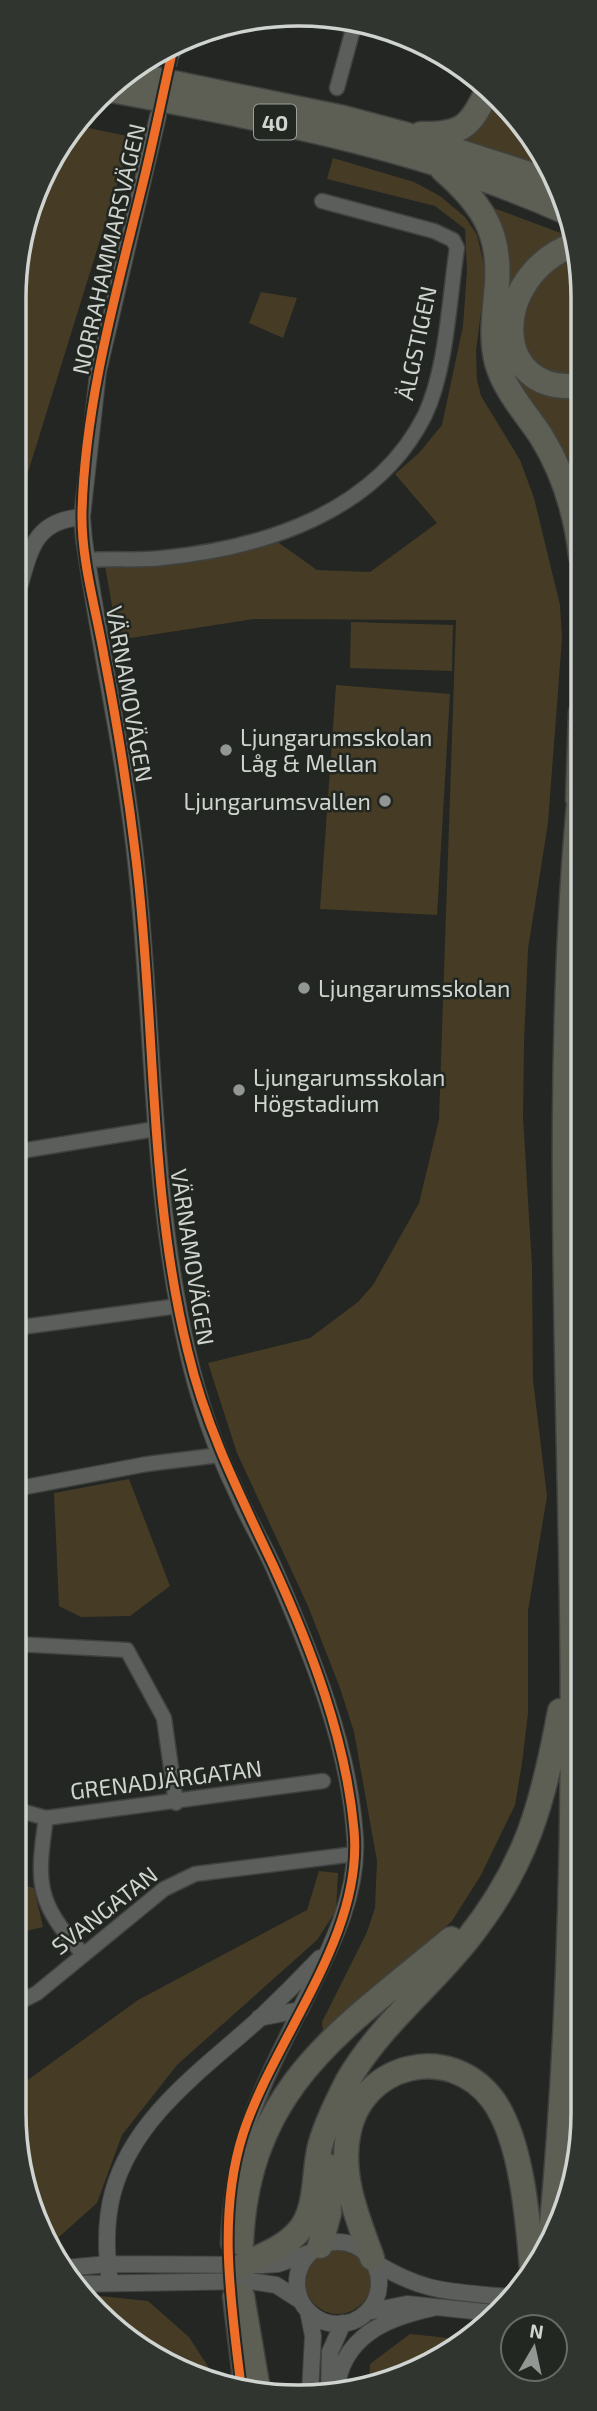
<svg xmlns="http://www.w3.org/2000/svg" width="597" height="2411" viewBox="0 0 597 2411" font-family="'Exo 2',sans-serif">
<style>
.green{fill:#463b25}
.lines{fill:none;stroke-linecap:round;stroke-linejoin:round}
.tertiary-tunnel{stroke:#3d403c;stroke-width:16;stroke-dasharray:16 8;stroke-linecap:butt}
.minor-casing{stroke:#40423f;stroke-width:17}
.tertiary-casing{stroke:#40423f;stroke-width:18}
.motorway-casing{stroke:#40423f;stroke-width:27}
.minor{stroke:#5c5e5c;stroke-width:14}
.tertiary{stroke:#5c5e5c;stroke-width:16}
.motorway{stroke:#5d5f55;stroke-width:24}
.cycleway-casing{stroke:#222721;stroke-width:13}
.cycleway{stroke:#ee6e29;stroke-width:9}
.poi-dot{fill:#939793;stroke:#222721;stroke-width:2.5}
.labels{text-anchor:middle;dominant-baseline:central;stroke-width:5;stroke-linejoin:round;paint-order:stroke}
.shield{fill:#222721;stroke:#9ca09c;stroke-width:2}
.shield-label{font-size:21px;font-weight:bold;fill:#d0d4d0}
.street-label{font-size:23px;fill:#d0d4d0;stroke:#222721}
.poi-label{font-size:23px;fill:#d0d4d0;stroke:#222721;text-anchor:start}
.rim{fill:none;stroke:#d0d4d0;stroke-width:3.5}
</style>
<rect width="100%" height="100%" fill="#232622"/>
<!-- green -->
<path class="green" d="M494,93l6,5 52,73 -95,-31z
M79,126l53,11 -116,374v-250l36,-105z
M333,158l81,24 26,14 25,21 12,18 9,38 -10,78 1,29 4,16 39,64 14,38 26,107 2,33 -14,185 -20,126 -4,93 -1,75 9,149 1,114 14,116 -19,115v102l-6,50 -7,42 -34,70 -29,46 -129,111 -1,-10 45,-90 8,-24 2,-47 -23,-129 -14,-44 -32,-82 -71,-153 -29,-90 102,-25 48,-36 15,-17 46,-82 20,-83 17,-500 -202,-1 -136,21 -13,-74 167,-28 45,32 53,2 67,-49 -42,-49 24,-21 23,-28 21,-99 4,-55 -2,-42 -30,-23 -108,-27z
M491,207l75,28 -61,67 41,90 22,6 13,-3v128l-66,-130z
M577,251l4,11v115l-22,4 -35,-27 -3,-45 13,-26z
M261,292l36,6 -14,40 -34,-15z
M351,622l102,3 -1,46 -102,-3z
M336,685l114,9 -13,221 -117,-6z
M129,1479l41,107 -40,30 -49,1 -22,-11 -5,-113z
M319,1871l19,2 -2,38 -19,29 -140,125 -55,70 -25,68 -47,42 -14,-24 -22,-108v-23l124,-90 169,-90z
M22,1885l12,3 9,39 -29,7v-38l5,1z
M305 2281a33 33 0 1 1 66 0a33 33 0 1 1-66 0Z
M100,2296l48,5 41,36 27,42 -43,-11 -90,-71z
M410,2334l57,6 -98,48 1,-24z"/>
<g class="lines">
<!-- tertiary-tunnel -->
<path class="tertiary-tunnel" d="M164,89l8,-36"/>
<defs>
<path id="minor" d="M337,88l18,-66
M87,560c25,-2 50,1 75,-2 101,-10 214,-45 263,-143 22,-47 24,-116 32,-167l-4,-8 -19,-9 -112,-30
M15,1152l140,-23
M15,1328l163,-22
M15,1489l132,-25 73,-9
M15,1644l112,6 37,68 12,85
M14,1809l32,9 277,-37
M46,1818c-10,67 -9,85 37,136
M14,2005l23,-12 127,-104 31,-15 160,-20
M228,2244c4,-98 29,-148 72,-234
M230,2296l11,90"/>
<path id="tertiary" d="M172,53l1,-4
M158,116l-60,256 -16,145 2,23c16,111 42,220 53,332 17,159 14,320 50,477 11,49 28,99 50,144 11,26 26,50 37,75 37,85 75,176 81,269 4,62 -29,119 -55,173l-41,8
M16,598c14,-43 14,-77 66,-81
M297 2283a41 41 0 1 1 82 0a41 41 0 1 1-82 0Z
M374,2262c52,32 76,29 134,35
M65,2268l43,-4 154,1 16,-1 31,-11
M110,2283c-4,-29 -5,-62 3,-91 21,-76 91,-123 146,-173 21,-20 41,-40 61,-61
M75,2284l175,-3 26,4 25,16
M308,2311l5,25 -3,57
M367,2312l40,-8 86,9
M336,2391c6,-55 50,-73 97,-83
M329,2392l1,-40 13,-29"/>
<path id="motorway" d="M125,73l219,45 60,16 153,49
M111,90c153,29 311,57 455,122
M421,134c42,1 50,-8 67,-45
M443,170c43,37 60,68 53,125 -2,23 -5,45 1,68 8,28 29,50 44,73 23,37 35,77 40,120
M575,244c-88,33 -84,154 6,141
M578,799l3,-86
M551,2236c19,-207 24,-419 21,-628 -4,-275 -18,-551 9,-825
M241,2243c7,-157 100,-212 210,-304
M320,2246l9,-33 -1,-47
M372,2258c-14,-39 -32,-80 -24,-123 12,-71 101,-94 145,-35 29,40 35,121 39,169
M243,2265c18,-9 41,-17 55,-33 20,-22 15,-59 22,-86 6,-22 17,-44 27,-64 31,-55 82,-94 120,-142 60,-75 76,-137 93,-229
M242,2296l16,94"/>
</defs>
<!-- minor casing -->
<use href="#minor" class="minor-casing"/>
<!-- tertiary casing -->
<use href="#tertiary" class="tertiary-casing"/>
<!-- motorway casing -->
<use href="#motorway" class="motorway-casing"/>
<!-- minor -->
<use href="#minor" class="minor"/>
<!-- tertiary -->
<use href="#tertiary" class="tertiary"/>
<!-- motorway -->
<use href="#motorway" class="motorway"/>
<defs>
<path id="cycleway" d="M173,49c-11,48 -20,95 -32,142 -26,106 -56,212 -59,321 -1,48 14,97 22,144 13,67 24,135 32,203 20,164 12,332 52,493 18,76 52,143 85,213 38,83 73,174 81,265 10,106 -79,206 -111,304 -26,81 -12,169 -2,252"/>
</defs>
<!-- cycleway casing -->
<use href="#cycleway" class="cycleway-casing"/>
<!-- cycleway -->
<use href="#cycleway" class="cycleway"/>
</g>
<!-- markers -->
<g class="poi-dot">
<circle cx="226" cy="750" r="7"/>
<circle cx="385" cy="801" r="7"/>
<circle cx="304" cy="988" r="7"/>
<circle cx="239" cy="1090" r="7"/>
</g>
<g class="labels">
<!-- shield labels -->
<rect class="shield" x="254" y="104.5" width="42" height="35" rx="5"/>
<g class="shield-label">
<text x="275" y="122">40</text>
</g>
<!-- street labels -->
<g class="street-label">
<text transform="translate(108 249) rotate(-77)">NORRAHAMMARSVÄGEN</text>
<text transform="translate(416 343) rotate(-78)">ÄLGSTIGEN</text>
<text transform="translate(130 694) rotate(80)">VÄRNAMOVÄGEN</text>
<text transform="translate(193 1257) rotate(81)">VÄRNAMOVÄGEN</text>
<text transform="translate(166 1779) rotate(-7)">GRENADJÄRGATAN</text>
<text transform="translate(104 1910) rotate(-38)">SVANGATAN</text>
</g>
<!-- poi labels -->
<g class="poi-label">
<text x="240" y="737">Ljungarumsskolan<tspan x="240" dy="26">Låg &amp; Mellan</tspan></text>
<text x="371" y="801" text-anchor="end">Ljungarumsvallen</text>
<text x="318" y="988">Ljungarumsskolan</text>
<text x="253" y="1077">Ljungarumsskolan<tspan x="253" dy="26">Högstadium</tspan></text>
</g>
</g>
<!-- crop -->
<path d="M0 0H597V2411H0ZM298 26H299A272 272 0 0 1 571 298V2113A272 272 0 0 1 299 2385H298A272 272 0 0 1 26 2113V298A272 272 0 0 1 298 26Z" fill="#30352f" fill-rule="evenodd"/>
<path class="rim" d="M298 26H299A272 272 0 0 1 571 298V2113A272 272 0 0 1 299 2385H298A272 272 0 0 1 26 2113V298A272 272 0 0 1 298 26Z"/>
<!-- north arrow -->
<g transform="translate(534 2348) rotate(9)"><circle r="33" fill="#222721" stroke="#686c67" stroke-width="2"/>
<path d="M0-5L12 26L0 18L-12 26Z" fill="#939793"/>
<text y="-10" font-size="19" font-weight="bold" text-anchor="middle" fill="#d0d4d0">N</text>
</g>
</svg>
